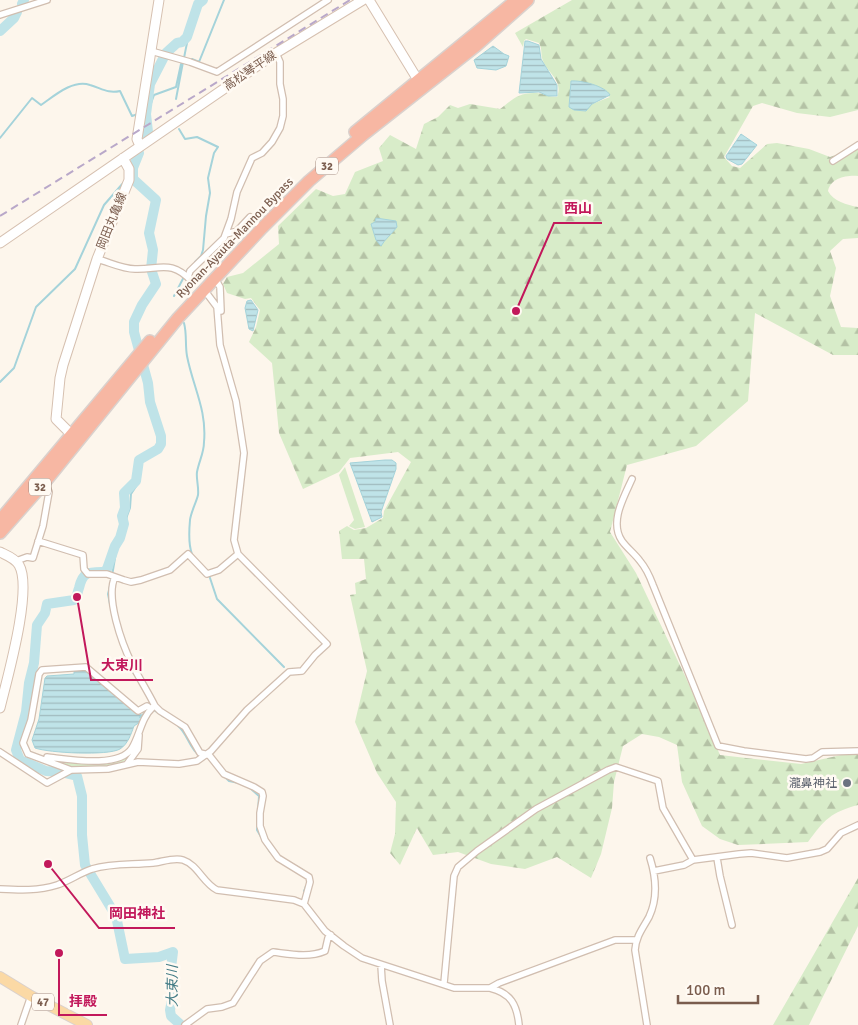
<svg xmlns="http://www.w3.org/2000/svg" width="858" height="1025" viewBox="0 0 858 1025" font-family="Signika,'Noto Sans JP',sans-serif">
<style>
.grass{fill:#d8ecc9}
.forest{fill:url(#forest-firs);fill-rule:evenodd}
.water{fill:url(#water-rules);stroke:#a5d3da}
.lines{fill:none;stroke-linecap:round;stroke-linejoin:round}
.stream{stroke:#a5d3da;stroke-width:2}
.river{stroke:#bfe3e8;stroke-width:10}
.street-tunnel{stroke:#dcd0c4;stroke-width:5.5;stroke-dasharray:5.5 3;stroke-linecap:butt}
.street-casing{stroke:#d1beb0;stroke-width:8}
.secondary-casing{stroke:#d6c0b0;stroke-width:11}
.primary-casing{stroke:#dad1cd;stroke-width:12}
.highway-casing{stroke:#dad1cd;stroke-width:14}
.street{stroke:#fff;stroke-width:5.5}
.secondary{stroke:#fff;stroke-width:9}
.primary{stroke:#fbd9a5;stroke-width:10}
.highway{stroke:#f7b7a3;stroke-width:11}
.rail{stroke:#b9a8c9;stroke-width:2;stroke-dasharray:8 5;stroke-linecap:butt}
.worship-dot{fill:#6b7280;stroke:#fffaf3;stroke-width:2}
.labels{text-anchor:middle;dominant-baseline:central;stroke-width:5;stroke-linejoin:round;paint-order:stroke}
.shield{fill:#fffaf3;stroke:#a28b7f;stroke-width:1}
.shield-label{font-size:11px;font-weight:bold;fill:#7a5c4d}
.street-label{font-size:12px;fill:#7a5c4d;stroke:#fffaf3}
.worship-label{font-size:12px;fill:#5b616d;stroke:#fffaf3;text-anchor:end}
.water-label{font-size:14px;font-style:italic;fill:#437c86;stroke:#fffaf3}
.leader{fill:none;stroke:#c2185b;stroke-width:2}
.callout-dot{fill:#c2185b;stroke:#fffaf3;stroke-width:2}
.callout-label{font-size:14px;text-anchor:middle;font-weight:bold;fill:#c2185b;stroke:#fffaf3;stroke-width:5;stroke-linejoin:round;paint-order:stroke}
</style>
<defs>
<pattern id="forest-firs" width="22" height="20" patternUnits="userSpaceOnUse" patternTransform="scale(1.25)"><rect width="22" height="20" fill="#d8ecc9"/><path d="M5 1l3.5 6h-7zM16 11l3.5 6h-7z" fill="#b4c2a5"/></pattern>
<pattern id="water-rules" width="6" height="5" patternUnits="userSpaceOnUse" patternTransform="scale(1.25)"><rect width="6" height="5" fill="#bfe3e8"/><path d="M0 2.5h6" fill="none" stroke="#a0bbbe"/></pattern>
</defs>
<rect width="100%" height="100%" fill="#fdf6ec"/>
<!-- grass -->
<path class="grass" d="M345,467l20,60 -10,2 -6,-3 5,-6 -15,-45z
M138,745l-5,10 -12,8 -17,4h-38l-18,-8 66,2z"/>
<!-- forest -->
<path class="forest" d="M572,0h286v110l-28,7 -33,-4 -35,-10 -9,3 -29,51 8,9 8,2 27,-24 10,-1 32,6 21,8 28,-10v29c-12,-1 -27,2 -30,15 5,10 19,14 30,16v31l-15,1 -13,12 6,17 -6,28 11,31 17,1v27h-25l-78,-42 -7,88 -52,45 -69,19 -17,67 26,41 50,105 34,77 81,9 40,-9h17v50c-27,7 -34,15 -50,37l-70,3 -18,-6 -18,-13 -20,-44 -5,-37 -18,-8 -17,-3 -19,12 -9,36 -2,26 -11,46 -10,24 -34,-21 -32,12 -34,-5 -33,-12 -25,3 -16,-27 -17,37 -10,-12 5,-19 1,-32 -19,-29 -22,-51 12,-51 -17,-76 6,-1 -1,-11 11,-4 -2,-20h-22l-3,-28 8,-5 7,4 12,-2 17,-10 1,-7 27,-49 -13,-10 -48,6 -11,14 -36,17 -24,-56 -7,-70 -23,-21 7,-15 4,-17 -9,-12 -6,1 -18,-6 -4,-9 4,-7 16,-4 36,-29 -1,-18 38,-37 17,7 12,-2 10,-22 28,-11 -4,-13 11,-13 26,14 8,-25 14,-7 12,-12 8,3 12,-4 30,5c13,-10 19,-17 37,-16 8,1 12,4 20,4 7,-18 -11,-24 -15,-39 -1,-5 0,-10 -3,-15l-13,-4 -2,2 -1,6 -8,-14zM571,81l39,16 -18,7 -23,2z
M858,878v48l-49,99h-36z"/>
<!-- water -->
<path class="water" d="M525,41h3l11,4 2,14 16,26v11h-9l-9,-4 -20,1z
M493,46l11,8 5,2 -3,10 -10,4 -19,-2 -3,-8z
M571,81c10,-1 34,5 39,14l-18,9 -6,7 -12,-1 -5,-3z
M741,134l16,11 -15,19 -4,1 -11,-6 -1,-3z
M376,218l20,3 1,6c-6,8 -12,12 -16,19l-5,-6 -5,-16 4,-2z
M251,300l7,10 -5,21 -4,-2 -4,-21 2,-7z
M385,460h7l4,3v6l-15,43 1,5 -10,5 -22,-59z
M84,670l4,1 48,41 7,4 -3,6 -6,4c-3,8 -6,18 -14,23 -12,7 -71,4 -85,-1l-3,-8 7,-21 6,-41 2,-2 27,-2v-3z"/>
<g class="lines">
<!-- stream -->
<path class="stream" d="M184,58c3,-16 9,-48 21,-58
M192,59l7,3 25,-62
M176,99l7,-37
M145,111l4,-2 5,-14 22,-8 5,-23 3,-2
M179,129l6,10 12,-2 21,10 -4,6 -6,25 2,15 -4,23 -3,34 -2,6 -6,6
M0,138l32,-40 9,7c13,-9 32,-26 49,-20 11,3 18,9 30,6l12,25 6,-2
M174,296l14,-27
M184,323c3,11 1,22 3,33 6,31 20,54 17,86 0,11 -5,19 -7,30 -1,7 2,15 1,23 -2,8 -7,17 -8,25 -1,11 -2,24 2,34
M0,382l14,-14 22,-61 39,-38 29,-64 20,-23
M209,575l8,24 67,68
M111,582l5,-30 7,-14 4,-22 3,-8 1,-14 6,-9v-7
M110,586l-2,8 2,10
M128,661l6,13
M150,703l4,7 10,7
M140,717l8,-7
M178,726c10,8 11,23 22,30
M225,777l4,4 10,2
M250,788l9,8 -2,34 13,22
M286,860l17,10
M304,891l2,-5"/>
<!-- river -->
<path class="river" d="M22,4l2,-4
M0,31l14,-13 3,-6
M144,138l4,-6 -2,-18 4,-30 16,-31 11,-10 5,-1 5,-5 11,-33 5,-4
M139,153l-6,15v11l23,21 -7,33 4,17 -2,19 5,15 -14,21 -8,17v10l14,51 2,19 11,34v8l-3,5 -19,11 -3,21 -12,12 1,15 -3,8 2,8 -4,14 -5,8 -8,23 -3,3c-15,0 -21,-1 -25,16 -2,5 -1,8 -5,12l-27,4 -2,9 -8,12 -3,38 -5,20 -3,29 -10,38 4,10 26,11 15,1 16,4 5,20v39l3,30 31,51 9,43 34,-2 14,-5 -3,24 4,14 -4,20 1,6 10,9"/>
<!-- street-tunnel -->
<path class="street-tunnel" d="M192,282l12,10"/>
<defs>
<path id="street" d="M0,15l47,-15
M151,51l39,11 27,10 111,-72
M833,161l25,-16
M226,234l11,-3 13,-14 6,6
M97,259c12,3 25,10 38,10 24,1 37,-10 57,13
M188,277l2,-6 34,-33 7,-19 6,-27 15,-34 10,-5 10,-11 8,-14 3,-12v-17l-3,-15v-22l-4,-9
M214,277l6,10 1,24
M632,479c-8,18 -23,43 -10,62 5,7 13,13 18,20 6,7 10,16 13,24l65,161 26,5 62,8 7,-1 9,-6 36,-1
M38,541l45,14 1,14 4,5h19l17,6 7,2 10,-2 29,-10 18,-16 19,20 12,-4 19,-16
M16,561l11,-4 6,1 10,-32 6,-34 -4,-10
M115,577c-10,20 7,67 17,87 7,14 16,28 23,42l5,5 25,16 15,26 9,2 15,19 30,13 8,5 1,4 -3,17v13l5,14 13,18 31,19 1,5 -6,22
M0,752l47,31 24,-13 37,-1 30,-7 41,2 18,-3 14,-10 36,-41 42,-38 13,-1 13,-16 12,-11 -89,-90 -4,-14 10,-87 -8,-52 -16,-56 -3,-38 -9,-12
M47,757c20,2 72,12 85,-9 8,-13 9,-30 21,-41
M127,764l11,-15 1,-14
M71,770l-43,-16 -5,-11 8,-23 8,-46 3,-4 44,-3 52,44 9,-5 4,3
M717,858l3,18 12,49
M654,871l30,-6 9,-5 46,-6 12,-1 36,5 33,-6 7,-3 14,-16 17,-8
M0,889c19,1 39,2 57,-4 12,-4 23,-12 35,-16 20,-6 40,-4 61,-6 9,-1 21,-6 30,-3 15,5 20,23 34,30l77,10 10,4 21,27 19,15 18,12 92,30h36l9,-5 116,-43h20
M381,965l1,16 8,44
M444,983l10,-107 4,-9 19,-16 59,-42 72,-39 8,-3 42,14 5,27 30,52
M490,988c21,5 27,17 29,37
M21,1025l10,-29
M185,1025l22,-16 15,-2 11,-4 27,-42 13,-9c17,2 36,6 52,-1l3,-13 3,-3
M647,1025l-12,-75c1,-14 8,-22 14,-33 9,-19 7,-40 1,-59"/>
<path id="secondary" d="M369,0l52,85
M140,146l-3,-7 22,-139
M0,243l276,-190 87,-53
M75,438l-19,-19 4,-41 3,-13 34,-106 32,-79v-11l-6,-11
M0,552c6,3 15,6 19,13 14,24 -12,114 -19,143"/>
<path id="primary" d="M0,977l31,19 56,29"/>
<path id="highway" d="M355,132l161,-132
M0,520l150,-179
M0,533l45,-51 133,-164 84,-90 47,-47 54,-46 113,-89 52,-46"/>
</defs>
<!-- street casing -->
<use href="#street" class="street-casing"/>
<!-- secondary casing -->
<use href="#secondary" class="secondary-casing"/>
<!-- primary casing -->
<use href="#primary" class="primary-casing"/>
<!-- highway casing -->
<use href="#highway" class="highway-casing"/>
<!-- street -->
<use href="#street" class="street"/>
<!-- secondary -->
<use href="#secondary" class="secondary"/>
<!-- primary -->
<use href="#primary" class="primary"/>
<!-- highway -->
<use href="#highway" class="highway"/>
<!-- rail -->
<path class="rail" d="M0,216l350,-216"/>
</g>
<!-- markers -->
<circle class="worship-dot" cx="847" cy="783" r="5"/>
<g class="labels">
<!-- shield labels -->
<g class="shield">
<rect x="316" y="157.5" width="22" height="17" rx="4"/>
<rect x="29" y="478.5" width="22" height="17" rx="4"/>
<rect x="32" y="993.5" width="22" height="17" rx="4"/>
</g>
<g class="shield-label">
<text x="327" y="166">32</text>
<text x="40" y="487">32</text>
<text x="43" y="1002">47</text>
</g>
<!-- street labels -->
<g class="street-label">
<text transform="translate(250 71) rotate(-34)">高松琴平線</text>
<text transform="translate(112 221) rotate(-68)">岡田丸亀線</text>
<text transform="translate(235 238) rotate(-46)">Ryonan-Ayauta-Mannou Bypass</text>
</g>
<!-- worship labels -->
<g class="worship-label">
<text x="837" y="783">瀧鼻神社</text>
</g>
<!-- water labels -->
<g class="water-label">
<text transform="translate(172 986) rotate(-90)">大束川</text>
</g>
</g>
<!-- callouts -->
<path class="leader" d="M516 311L554 223H602M77 597L91 680H153M48 864L99 928H175M59 953L59 1015H107"/>
<g class="callout-dot">
<circle cx="516" cy="311" r="5"/>
<circle cx="77" cy="597" r="5"/>
<circle cx="48" cy="864" r="5"/>
<circle cx="59" cy="953" r="5"/>
</g>
<g class="callout-label">
<text x="578" y="213">西山</text>
<text x="122" y="670">大束川</text>
<text x="137" y="918">岡田神社</text>
<text x="83" y="1006">拝殿</text>
</g>
<!-- scale -->
<path d="M678 995v8h80v-8" fill="none" stroke="#7a5c4d" stroke-width="2.5"/>
<text x="686" y="995" font-size="15" fill="#7a5c4d" stroke="#fffaf3" stroke-width="4" paint-order="stroke">100 m</text>
</svg>
